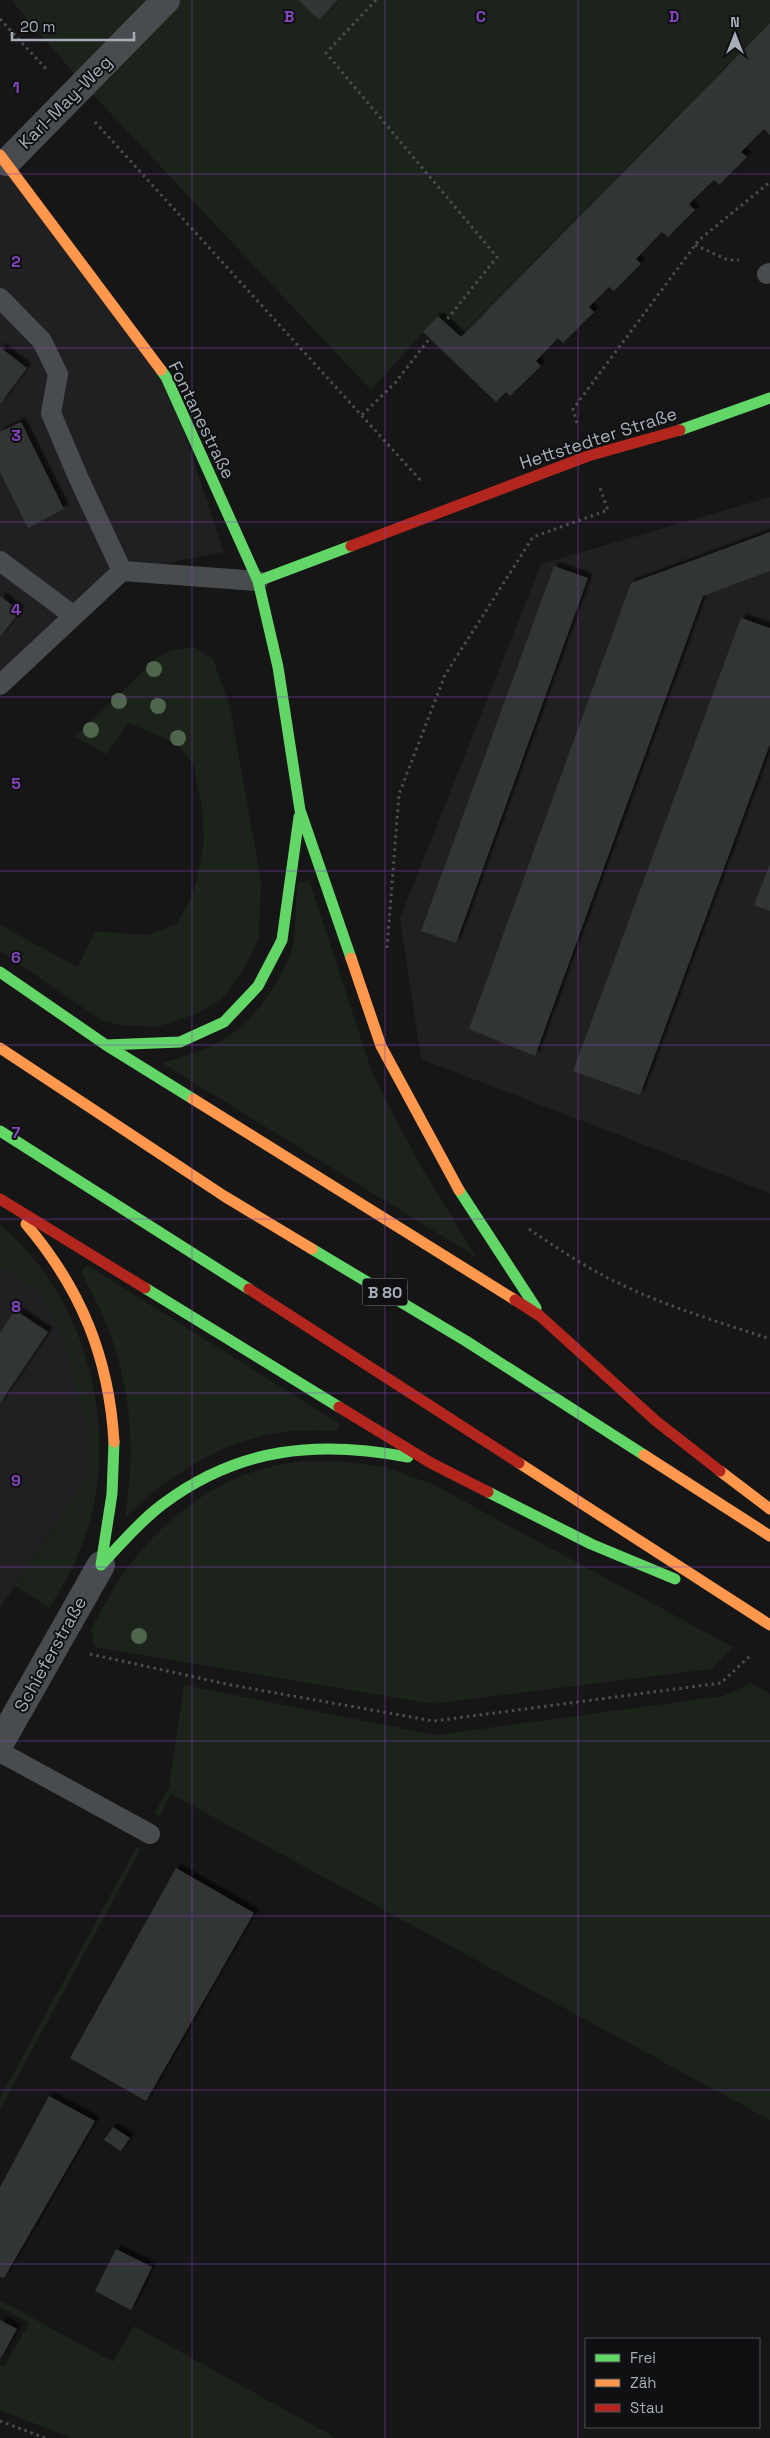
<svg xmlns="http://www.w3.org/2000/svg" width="770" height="2438" viewBox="0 0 770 2438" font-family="'Space Grotesk',sans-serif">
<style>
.built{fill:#202022}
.green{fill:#1b231b}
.building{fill:#333436;filter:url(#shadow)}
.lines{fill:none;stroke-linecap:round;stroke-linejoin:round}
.path{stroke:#4b4d50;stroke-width:3;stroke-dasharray:2.5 4;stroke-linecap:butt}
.lane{stroke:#494c4f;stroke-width:20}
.street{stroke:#494c4f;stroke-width:28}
.fast{stroke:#63d668;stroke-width:11}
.slow{stroke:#ff974d;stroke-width:11}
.jam{stroke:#b3261e;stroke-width:11}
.tree{fill:#50654d}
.grid{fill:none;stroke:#8346be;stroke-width:1;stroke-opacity:0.55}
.labels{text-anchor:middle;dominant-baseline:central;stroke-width:4;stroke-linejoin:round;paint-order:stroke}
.shield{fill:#101012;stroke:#787f87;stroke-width:1}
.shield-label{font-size:16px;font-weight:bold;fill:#a5aeb9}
.street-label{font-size:18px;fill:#a5aeb9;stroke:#101012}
.grid-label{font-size:16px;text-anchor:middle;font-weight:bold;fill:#8346be;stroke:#101012;stroke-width:4;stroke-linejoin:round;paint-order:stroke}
</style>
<defs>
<filter id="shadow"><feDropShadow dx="4.5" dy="-4.5" stdDeviation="1" flood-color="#0009"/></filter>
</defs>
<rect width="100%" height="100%" fill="#161616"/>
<!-- built -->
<path class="built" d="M0,155l166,222 58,175 -102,19 -122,115z
M770,497v696l-349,-134 -21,-141 141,-354z
M0,1266l41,27 21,41 24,89 2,53 -88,132z"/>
<!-- green -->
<path class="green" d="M11,0h287l21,20 19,-20h432v23l-309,314 -23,-21 -67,74 -288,-306z
M194,647l19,12 17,48 31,174 -2,58 -15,30 -22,30 -27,15 -38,13 -37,-2 -19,-5 -101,-69v-26l78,42 17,-36 53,4 29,-12 12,-21 8,-22 7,-39 -2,-34 -9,-43 -15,-20 -49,-21 -23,31 -31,-17 85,-82 14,-5z
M309,880l64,195 47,90 56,92 -314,-194c22,-6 48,-14 67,-27 29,-21 60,-63 65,-98 2,-17 2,-36 3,-54z
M0,1225c79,64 114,181 94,279 -8,38 -24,72 -45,104l-34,-22 73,-110 -2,-53 -24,-89 -21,-41 -41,-27z
M87,1265l253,159 -3,7c-22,-1 -43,-1 -65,3 -55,10 -108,45 -147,84 14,-92 2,-165 -44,-246z
M339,1461l45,6 48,17 301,163 -21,22 -280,35 -337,-57 -4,-18c12,-20 22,-43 37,-62 40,-54 100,-98 169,-105 14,-1 28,0 42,-1z
M751,1683l19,11v426l-599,-326 -12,23 -4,-4 14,-26 15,-102 252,50 287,-39z
M136,1848l5,1 -141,260v-11z
M0,2300l113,62 21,-36 202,112h-264l-72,-28v-45l4,2 25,-44 -29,-16z"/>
<!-- building -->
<path class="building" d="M298,0h40l-19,20z
M770,23v112l-6,-6 -23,23 6,5 -28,28 -5,-5 -25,24 6,6 -27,27 -6,-5 -26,27 5,5 -27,27 -5,-4 -20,20 5,5 -31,31 -5,-5 -22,23 5,5 -31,30 -4,-4 -10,10 -73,-70 15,-16 23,21z
M0,347l27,21 -27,36z
M21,422l43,87 -36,19 -28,-56v-40z
M770,532v39l-67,25 -168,460 -66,-27 162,-446z
M554,566l34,12 -132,365 -35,-12z
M0,596l20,15 -20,26z
M741,618l29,10v116l-130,351 -67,-24z
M770,864v47l-16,-6z
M15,1310l33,22 -48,71v-70z
M176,1868l78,45 -108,188 -76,-43z
M49,2096l46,25 -91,157 -4,-1v-90z
M113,2127l17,11 -9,13 -17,-11z
M116,2249l36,18 -21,43 -36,-19z
M0,2320l17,9 -16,29 -1,-1z"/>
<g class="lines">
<!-- path -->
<path class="path" d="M376,0l-50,53 171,204 -52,65
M0,19l47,51
M95,122l327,360
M695,245l33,15h11
M362,415l33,-32 35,-45
M577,423l-4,-14 126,-169 71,-58
M387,948l12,-154 46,-119 88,-138 75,-27 -8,-22
M529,1229c28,19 56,38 87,53 49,24 103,40 154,57
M90,1654l141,31 203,36 287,-38 30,-28
M0,2421l45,17"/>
<!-- lane -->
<path class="lane" d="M767,274l3,-1
M0,298l42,43 16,33 -7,39 27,64 44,94
M0,561l74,55
M0,685l122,-114 136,10
M0,1752l150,82"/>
<!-- street -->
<path class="street" d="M7,162l159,-162
M0,1743l101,-178"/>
<!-- fast -->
<path class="fast" d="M161,370l5,7 92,204 93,-35
M680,430l90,-32
M258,581l20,86 22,143 51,148
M0,972l106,73 87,54
M106,1045l74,-3 44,-20 34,-36 24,-46 17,-123
M0,1131l249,158
M459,1190l77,118
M312,1249l154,92 178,114
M145,1288l194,119
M488,1492l103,52 84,35
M101,1565l11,-71 2,-52
M101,1565c20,-21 39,-44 62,-61 76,-57 155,-64 245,-47"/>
<!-- slow -->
<path class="slow" d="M0,155l161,215
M351,958l30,88 78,144
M0,1048l224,148 88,53
M193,1099l322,201
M26,1224c55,65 83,133 88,218
M644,1455l126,81
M519,1463l251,162
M720,1471l50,38"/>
<!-- jam -->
<path class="jam" d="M351,546l237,-90 92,-26
M0,1199l145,89
M249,1289l270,174
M515,1300l25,16 116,105 64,50
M339,1407l92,56 57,29"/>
</g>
<!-- trees -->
<g class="tree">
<circle cx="154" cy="669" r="8"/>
<circle cx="119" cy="701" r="8"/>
<circle cx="158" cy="706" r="8"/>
<circle cx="91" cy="730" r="8"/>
<circle cx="178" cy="738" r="8"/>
<circle cx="139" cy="1636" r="8"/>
</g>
<!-- grid -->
<path class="grid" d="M192,0v2438M385,0v2438M578,0v2438M0,174h770M0,348h770M0,522h770M0,697h770M0,871h770M0,1045h770M0,1219h770M0,1393h770M0,1567h770M0,1741h770M0,1916h770M0,2090h770M0,2264h770"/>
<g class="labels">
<!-- shield labels -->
<rect class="shield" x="362.5" y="1278.5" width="45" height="27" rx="4"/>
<g class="shield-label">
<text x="385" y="1292">B 80</text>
</g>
<!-- street labels -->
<g class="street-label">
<text transform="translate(65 102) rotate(-45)">Karl-May-Weg</text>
<text transform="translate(202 420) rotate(64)">Fontanestraße</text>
<text transform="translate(598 438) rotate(-18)">Hettstedter Straße</text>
<text transform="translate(50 1654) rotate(-61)">Schieferstraße</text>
</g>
</g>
<g class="grid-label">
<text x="289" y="22">B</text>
<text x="481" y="22">C</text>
<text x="674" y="22">D</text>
<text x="16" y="93">1</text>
<text x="16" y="267">2</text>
<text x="16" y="441">3</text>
<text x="16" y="615">4</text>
<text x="16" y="789">5</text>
<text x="16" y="963">6</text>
<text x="16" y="1138">7</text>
<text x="16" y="1312">8</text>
<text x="16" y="1486">9</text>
</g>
<!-- legend -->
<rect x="585" y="2338" width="175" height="90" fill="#101012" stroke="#4c4f55"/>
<rect x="595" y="2354" width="25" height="8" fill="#63d668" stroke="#4c4f55"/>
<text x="630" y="2363" font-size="15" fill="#a5aeb9">Frei</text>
<rect x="595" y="2379" width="25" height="8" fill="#ff974d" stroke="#4c4f55"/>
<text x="630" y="2388" font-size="15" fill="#a5aeb9">Zäh</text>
<rect x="595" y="2404" width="25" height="8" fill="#b3261e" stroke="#4c4f55"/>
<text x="630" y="2413" font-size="15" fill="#a5aeb9">Stau</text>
<!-- north arrow -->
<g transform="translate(735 35)" stroke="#101012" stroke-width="4" paint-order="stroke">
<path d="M0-4L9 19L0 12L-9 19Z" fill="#a5aeb9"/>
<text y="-8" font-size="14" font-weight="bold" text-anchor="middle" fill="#a5aeb9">N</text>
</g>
<!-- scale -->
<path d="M12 32v8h122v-8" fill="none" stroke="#a5aeb9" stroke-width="2.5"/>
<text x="20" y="32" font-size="15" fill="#a5aeb9" stroke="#101012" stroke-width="4" paint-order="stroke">20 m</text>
</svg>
